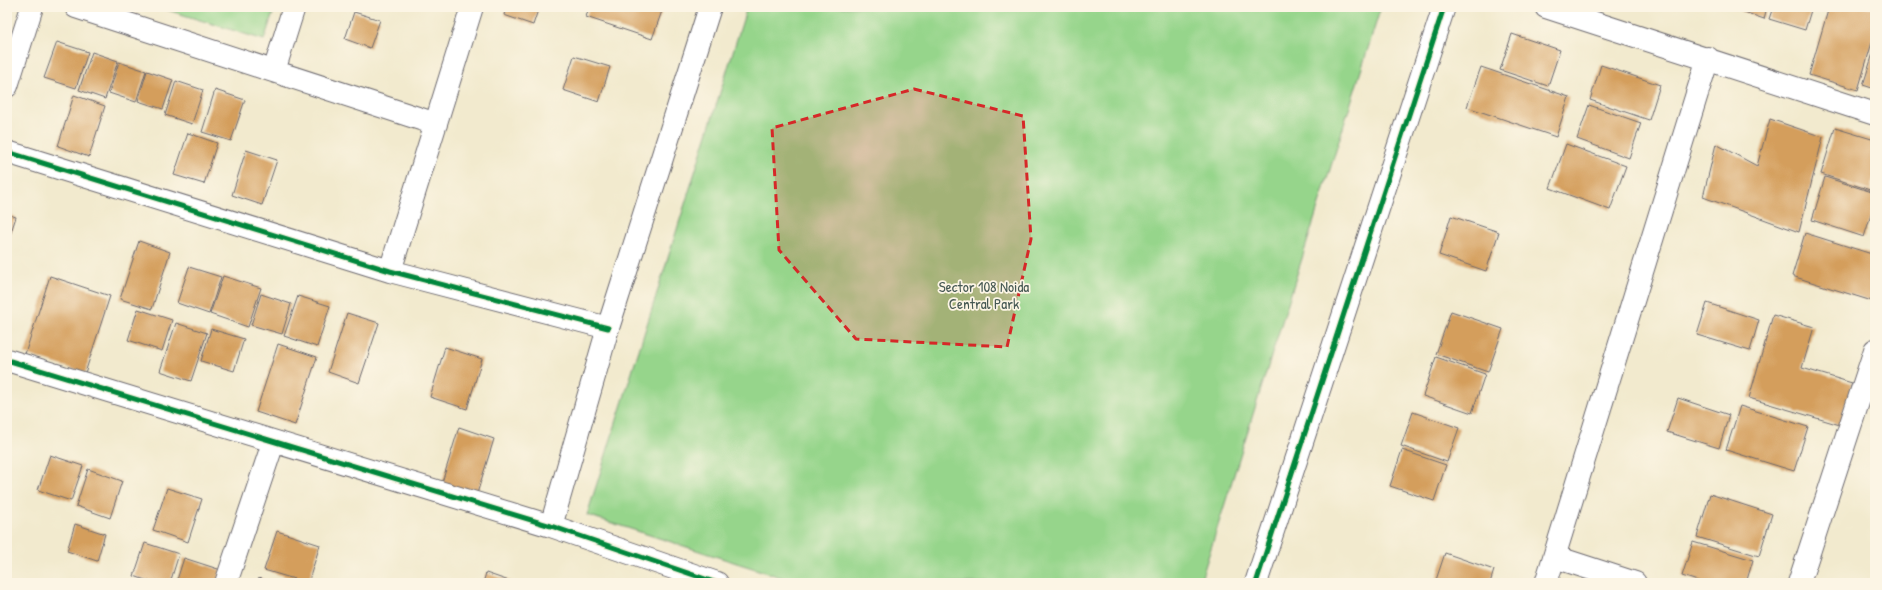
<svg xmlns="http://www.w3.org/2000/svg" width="1882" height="590" viewBox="0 0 1882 590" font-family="'Patrick Hand',sans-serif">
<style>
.green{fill:#96d58b;stroke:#5c7c63}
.building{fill:#d49e5c}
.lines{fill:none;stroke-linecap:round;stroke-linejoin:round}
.minor-casing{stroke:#6b686e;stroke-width:24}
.minor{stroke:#fff;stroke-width:22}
.cycleway-casing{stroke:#fcf5e5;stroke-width:8}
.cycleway{stroke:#00873e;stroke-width:5}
.marked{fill:#d62828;fill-opacity:0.2;stroke:#d62828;stroke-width:3;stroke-dasharray:8 5;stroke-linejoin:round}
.labels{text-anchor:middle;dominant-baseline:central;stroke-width:3.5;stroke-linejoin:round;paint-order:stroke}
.park-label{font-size:15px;fill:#455853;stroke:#fcf5e5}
</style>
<rect width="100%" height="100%" fill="#fcf5e5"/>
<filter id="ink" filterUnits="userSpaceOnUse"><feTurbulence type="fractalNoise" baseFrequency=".025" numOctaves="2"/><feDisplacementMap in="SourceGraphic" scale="8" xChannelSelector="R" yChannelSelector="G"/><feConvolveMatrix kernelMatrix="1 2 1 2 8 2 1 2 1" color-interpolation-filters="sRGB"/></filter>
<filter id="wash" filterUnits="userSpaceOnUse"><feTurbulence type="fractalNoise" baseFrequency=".012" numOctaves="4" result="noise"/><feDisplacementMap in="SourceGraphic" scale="16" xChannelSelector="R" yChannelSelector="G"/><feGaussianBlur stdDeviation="0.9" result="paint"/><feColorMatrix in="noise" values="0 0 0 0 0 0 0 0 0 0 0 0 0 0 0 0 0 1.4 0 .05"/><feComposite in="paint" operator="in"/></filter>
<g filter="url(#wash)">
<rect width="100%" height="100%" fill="#f2eace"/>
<!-- green -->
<path class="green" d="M158,7h117l-11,33z
M747,7h634l-181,576h-401l-212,-68z"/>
<g id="blocks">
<!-- building -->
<path class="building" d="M506,7h33l-6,18 -29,-10z
M589,7h70l4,1 -11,31 -66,-22z
M1730,7h37l-3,12z
M1773,7h39l-7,23 -36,-11z
M1829,7h46v25l-17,58 -49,-15z
M354,12l26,8 -10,28 -25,-9z
M1512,34l48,16 -12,36 -48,-16z
M57,42l31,10 -12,36 -32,-10z
M1875,47v42l-12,-4z
M92,52l26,9 -13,38 -26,-9z
M574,56l36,11 -11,35 -36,-12z
M119,62l27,9 -10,31 -27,-9z
M1601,65l59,20 -11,35 -59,-20z
M1481,67l88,30 -13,40 -89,-30z
M147,71l26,9 -10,29 -25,-8z
M176,81l27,9 -11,34 -27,-9z
M215,90l30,10 -14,41 -29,-9z
M74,95l31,11 -16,51 -31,-11z
M1589,105l52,18 -12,35 -52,-19z
M1770,119l53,18 -24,95 -96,-35 13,-53 41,22z
M1835,128l40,12v33l-5,17 -49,-16z
M188,133l29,10 -13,41 -30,-9z
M1566,144l60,22 -16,44 -60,-22z
M246,150l31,10 -15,45 -30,-10z
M1825,177l50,16v9l-11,35 -52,-17z
M7,214l9,3 -9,27z
M1451,216l48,16 -13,39 -47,-16z
M1805,233l70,22v37l-3,9 -80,-25z
M139,241l31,11 -18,57 -32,-10z
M189,267l32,10 -12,37 -32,-11z
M50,276l60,20 -25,77 -60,-19z
M223,276l38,12 -13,39 -38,-13z
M261,294l30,10 -9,30 -31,-9z
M298,296l32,10 -13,41 -33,-11z
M1707,303l52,17 -9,31 -53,-16z
M138,309l34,11 -10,31 -34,-11z
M1451,311l52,18 -15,43 -52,-18z
M347,313l32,10 -20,60 -31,-11z
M1773,315l41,12 -12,41 50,15 -12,42 -91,-27z
M176,323l31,10 -16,48 -31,-10z
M211,329l33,10 -10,32 -33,-10z
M278,344l39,13 -22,68 -39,-13z
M445,347l37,12 -15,50 -37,-12z
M1436,357l49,17 -13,39 -49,-17z
M1678,398l51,17 -10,33 -52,-16z
M1740,406l68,21 -14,44 -68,-21z
M1413,412l46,16 -12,34 -46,-16z
M459,427l35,12 -19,61 -35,-11z
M1402,450l44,15 -12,36 -44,-15z
M50,455l33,11 -12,35 -33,-11z
M88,469l34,12 -12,37 -34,-12z
M167,488l35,11 -14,43 -35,-12z
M1710,494l62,20 -13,42 -62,-19z
M75,524l30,10 -8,27 -30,-10z
M277,531l43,14 -12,38 -44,-13z
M1693,542l60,18 -7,23h-42l-22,-7z
M145,543l34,11 -9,29h-16l-20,-7z
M1445,553l49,17 -4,13h-55z
M184,558l37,12 -4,13h-41z
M486,573l29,10h-32z
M259,578l15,5h-17z"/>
</g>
</g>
<g filter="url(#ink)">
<use href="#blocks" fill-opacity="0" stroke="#6b686e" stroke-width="1"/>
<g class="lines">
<defs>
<path id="minor" d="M76,7l360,117
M1546,7l329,107
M274,71l20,-64
M7,86l25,-79
M7,152l383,119 218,57
M390,271l82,-264
M7,360l544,166 166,57
M551,526l57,-198 102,-321
M1555,557l80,26
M226,583l47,-140
M1256,583l188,-576
M1546,583l162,-525
M1799,583l76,-233"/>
</defs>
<!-- minor casing -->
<use href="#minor" class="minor-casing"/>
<!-- minor -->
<use href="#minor" class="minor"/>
<defs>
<path id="cycleway" d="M7,152l383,119 218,57
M7,360l544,166 166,57
M1256,583l188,-576"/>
</defs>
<!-- cycleway casing -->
<use href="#cycleway" class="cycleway-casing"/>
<!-- cycleway -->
<use href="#cycleway" class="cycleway"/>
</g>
</g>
<!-- marked area -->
<path class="marked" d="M914,89l109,27 8,123 -24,108 -151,-8 -77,-89 -7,-122z"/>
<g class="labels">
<!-- park labels -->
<g class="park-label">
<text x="984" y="286">Sector 108 Noida<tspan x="984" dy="17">Central Park</tspan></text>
</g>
</g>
<!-- margin -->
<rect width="1882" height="590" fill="none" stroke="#fcf5e5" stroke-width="24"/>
</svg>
